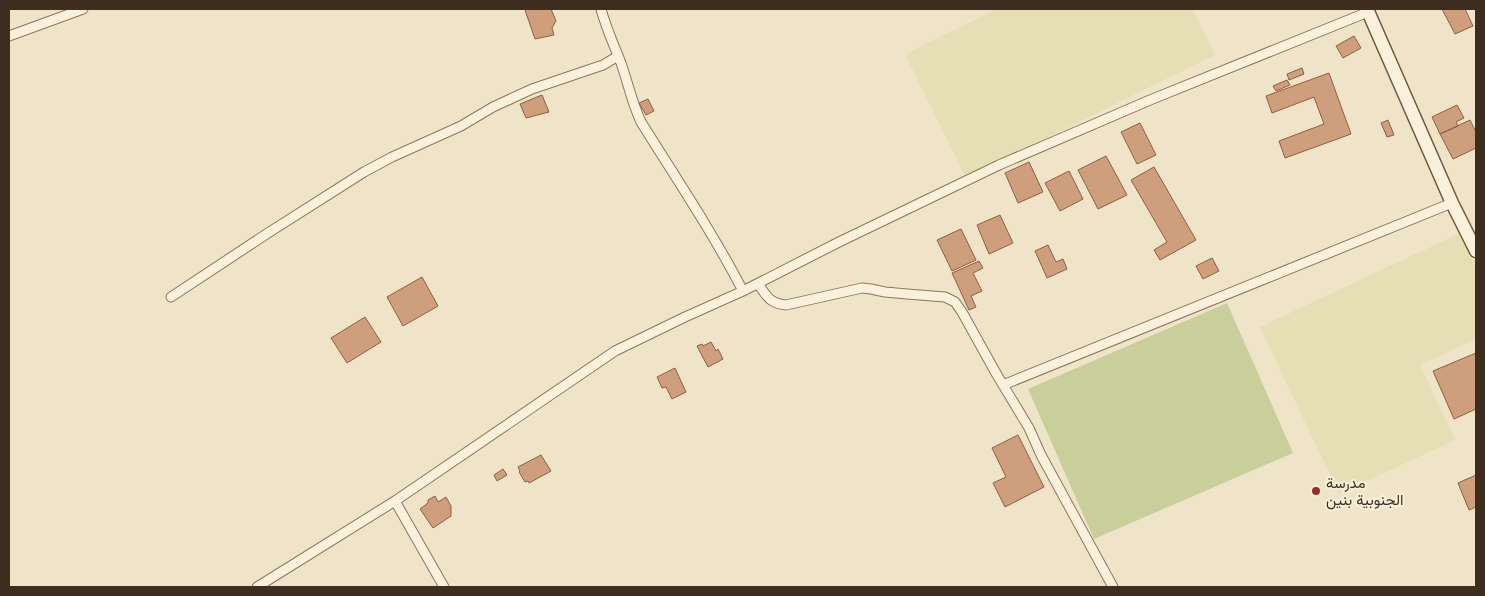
<svg xmlns="http://www.w3.org/2000/svg" width="1485" height="596" viewBox="0 0 1485 596" font-family="'Noto Serif',Vazirmatn,serif">
<style>
.farmland{fill:#e6deb5}
.green{fill:#c9cf9b}
.building{fill:#cf9f7d;stroke:#8d5f41}
.lines{fill:none;stroke-linecap:round;stroke-linejoin:round}
.street-casing{stroke:#8d765c;stroke-width:11}
.secondary-casing{stroke:#6f573f;stroke-width:15}
.street{stroke:#faf1dc;stroke-width:9}
.secondary{stroke:#faf1dc;stroke-width:12}
.poi-dot{fill:#9e2a2b;stroke:#f7eed8;stroke-width:2}
.labels{text-anchor:middle;dominant-baseline:central;stroke-width:4.5;stroke-linejoin:round;paint-order:stroke}
.poi-label{font-size:15px;fill:#3d2e20;stroke:#f7eed8;text-anchor:start}
</style>
<rect width="100%" height="100%" fill="#f0e4c8"/>
<!-- farmland -->
<path class="farmland" d="M997,9h195l23,46 -249,123 -61,-124z
M1460,233l16,35v71l-56,26 35,75 -116,54 -79,-167z"/>
<!-- green -->
<path class="green" d="M1227,303l66,150 -199,86 -66,-150z"/>
<!-- building -->
<path class="building" d="M527,9h24l5,12 -4,7 2,7 -19,4 -10,-29z
M1442,9h23l8,17 -18,8z
M1354,36l7,12 -18,10 -7,-12z
M1302,68l2,6 -15,6 -2,-6z
M1329,73l22,61 -66,24 -6,-17 45,-17 -10,-27 -42,16 -6,-17z
M1287,80l3,5 -14,6 -3,-5z
M542,95l7,17 -23,6 -6,-14z
M648,99l6,12 -8,4 -7,-12z
M1457,105l7,13 -8,4 2,4 -18,8 -8,-17z
M1388,120l6,15 -7,2 -6,-14z
M1470,120l6,12v16l-23,11 -13,-25z
M1140,123l16,32 -19,9 -16,-32z
M1106,156l21,39 -29,14 -20,-39z
M1029,162l14,30 -25,11 -13,-30z
M1154,167l42,73 -36,20 -6,-10 13,-8 -36,-62z
M1069,171l14,28 -23,12 -15,-28z
M1000,215l13,28 -24,11 -12,-29z
M961,229l15,31 -24,11 -15,-31z
M1048,245l8,17 7,-3 4,10 -20,9 -12,-27z
M1212,258l7,13 -16,8 -7,-13z
M979,261l4,7 -10,5 9,18 -11,5 5,11 -7,3 -17,-37z
M422,277l16,29 -35,20 -16,-29z
M365,317l16,25 -34,21 -16,-25z
M711,342l5,9 2,-2 5,10 -15,8 -11,-21 5,-2 1,2z
M1476,353v56l-22,10 -21,-48z
M675,368l11,24 -14,7 -6,-12 -4,1 -5,-11z
M1018,435l26,52 -39,20 -12,-24 13,-6 -14,-29z
M541,455l10,16 -22,12 -1,-2 -3,1 -6,-10 1,-1 -2,-4z
M503,469l4,6 -10,6 -3,-6z
M1476,475v32l-7,3 -11,-27z
M435,496l3,6 8,-5 5,9v10l-18,12 -13,-19 8,-6v-3z"/>
<g class="lines">
<defs>
<path id="street" d="M601,9c5,19 13,36 20,54 7,20 11,40 20,59 35,56 72,111 102,169
M9,36l74,-27
M758,284c9,12 11,19 28,21l76,-17 9,1 14,3 22,2 38,3 10,5 7,10 35,63 32,53 12,27 72,132
M171,297l97,-64 96,-61 28,-15 69,-31 32,-19 39,-18 71,-24 15,-9
M1003,385l449,-182
M395,501l49,86
M257,587l138,-86 220,-150 70,-34 58,-26 96,-49 160,-77 151,-65 218,-88"/>
<path id="secondary" d="M1367,9l85,194 24,48"/>
</defs>
<!-- street casing -->
<use href="#street" class="street-casing"/>
<!-- secondary casing -->
<use href="#secondary" class="secondary-casing"/>
<!-- street -->
<use href="#street" class="street"/>
<!-- secondary -->
<use href="#secondary" class="secondary"/>
</g>
<!-- markers -->
<circle class="poi-dot" cx="1316" cy="491" r="5"/>
<g class="labels">
<!-- poi labels -->
<g class="poi-label">
<text x="1326" y="482">مدرسة<tspan x="1326" dy="17">الجنوبية بنين</tspan></text>
</g>
</g>
<!-- border -->
<rect width="1485" height="596" fill="none" stroke="#3d2e20" stroke-width="20"/>
</svg>
